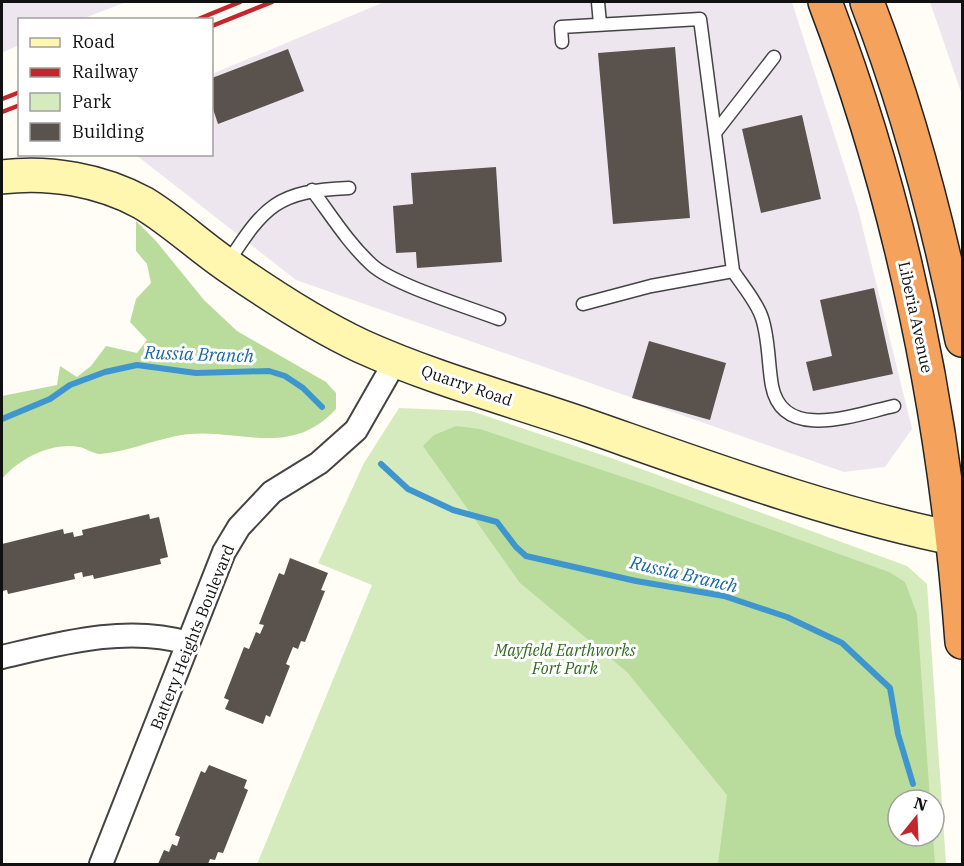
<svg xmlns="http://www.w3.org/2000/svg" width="964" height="866" viewBox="0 0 964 866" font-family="'IBM Plex Serif',serif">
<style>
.industrial{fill:#eee6ef}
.green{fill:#d5ebbd;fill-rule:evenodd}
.forest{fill:#b9dc9c}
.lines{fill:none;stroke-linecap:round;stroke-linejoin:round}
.stream{stroke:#3f96cf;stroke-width:6}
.building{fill:#5a524d}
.lane-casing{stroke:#444;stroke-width:15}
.street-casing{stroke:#444;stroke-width:26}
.secondary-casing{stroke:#333;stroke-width:36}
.highway-casing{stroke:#222;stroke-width:36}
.lane{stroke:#fff;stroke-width:12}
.street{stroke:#fff;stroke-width:22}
.secondary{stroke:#fff6b0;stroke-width:33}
.highway{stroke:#f5a25d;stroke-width:33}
.rail{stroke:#c4262e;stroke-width:4.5}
.labels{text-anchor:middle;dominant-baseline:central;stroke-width:6;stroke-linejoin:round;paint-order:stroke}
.street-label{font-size:16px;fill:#111;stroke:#fff}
.park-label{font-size:16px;font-style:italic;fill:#2f6b1f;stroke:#fff}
.water-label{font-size:18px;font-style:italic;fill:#1768a6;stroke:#fff}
</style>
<rect width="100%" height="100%" fill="#fffdf5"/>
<!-- industrial -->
<path class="industrial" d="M2,2h124l-44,17 -62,1 -1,25 -17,8z
M384,2h408l66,207 54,220 -27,38 -41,5 -548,-192 -160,-125 76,-1v-80z
M930,2h32v93z"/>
<!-- green -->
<path class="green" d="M399,408l72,3 143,48 293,107 20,18 19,280h-689l115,-279 -54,-22 46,-100zM898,800h36v36h-36z"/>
<!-- forest -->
<path class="forest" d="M136,221l20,20 48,59 33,31 89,51 10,11v16c-49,53 -101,15 -160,27 -25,5 -50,16 -76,18 -7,0 -14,-6 -21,-7 -28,-5 -60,12 -77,32v-83l55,-11 3,-19 17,11 14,-11 15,-20 31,7 10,-13 -17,-18 6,-23 15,-16 -4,-19 -11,-13z
M456,426l24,3 167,56 242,87 16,10 12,32 13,186h-32v36h35l2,28h-217l9,-69 -100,-123 -107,-89 -97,-137 11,-11z"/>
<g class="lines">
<!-- stream -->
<path class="stream" d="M2,419l48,-20 20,-14 35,-13 32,-7 59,8 73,-2 16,5 18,12 19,19
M381,464l27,25 45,21 44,12 19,25 10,9 110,25 88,15 63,21 55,26 48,45 8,46 15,50"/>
</g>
<!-- building -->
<path class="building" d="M675,47l15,171 -77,6 -15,-171z
M288,49l16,42 -86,33 -6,-18v-28z
M802,115l19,84 -60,14 -19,-84z
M496,167l6,95 -85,6 -1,-16 -20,1 -3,-47 20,-2 -2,-31z
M874,288l19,86 -80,17 -7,-29 26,-6 -12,-56z
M649,341l77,22 -16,57 -78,-22z
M149,514l1,5 9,-2 9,40 -8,2 1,5 -67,15 -1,-4 -10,2 -1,-5 -8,2 1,5 -67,15 -1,-4 -5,1v-47l61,-15 1,5 9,-2 1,5 9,-2 -1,-5z
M290,558l38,15 -7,17 4,1 -20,51 -4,-1 -3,8 -5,-2 -7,17 4,2 -20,51 -4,-2 -3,9 -38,-15 4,-9 -5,-2 20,-51 5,2 7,-17 4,2 4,-9 -5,-1 20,-51 5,2z
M209,765l38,15 -3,8 4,2 -25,63 -5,-1 -3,8 -5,-1 -2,5h-50l6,-14 5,2 3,-8 5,2 3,-9 -5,-2 26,-64 4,2z"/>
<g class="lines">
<defs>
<path id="lane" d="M598,2l2,22
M562,42l-1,-15 139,-8 33,252
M715,133l59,-76
M312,190c19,25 36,53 60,75 22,20 96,42 127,54
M227,264c38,-59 50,-73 122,-76
M583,304l68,-18 82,-15c9,14 24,31 29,47 7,21 6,46 10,68 11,57 85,28 122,20"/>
<path id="street" d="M2,657c60,-14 125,-32 186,-14
M101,864l123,-312 15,-25 33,-35 47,-29 37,-33 40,-70"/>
<path id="secondary" d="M2,177c47,-6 99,3 141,26 30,18 56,43 84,62 43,30 87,59 134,81 73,33 152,54 227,80 123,43 247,89 374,114"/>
<path id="highway" d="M825,2c78,205 121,422 137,640
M867,2c42,109 72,224 95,338"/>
</defs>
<!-- lane casing -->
<use href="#lane" class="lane-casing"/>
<!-- street casing -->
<use href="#street" class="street-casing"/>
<!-- secondary casing -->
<use href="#secondary" class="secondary-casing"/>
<!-- highway casing -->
<use href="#highway" class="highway-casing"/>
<!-- lane -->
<use href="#lane" class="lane"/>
<!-- street -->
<use href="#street" class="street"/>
<!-- secondary -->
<use href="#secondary" class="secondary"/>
<!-- highway -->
<use href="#highway" class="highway"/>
<!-- rail -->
<path class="rail" d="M196,20l44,-18
M212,26l60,-24
M2,99l18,-7
M2,112l18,-7"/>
</g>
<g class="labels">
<!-- street labels -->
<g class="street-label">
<text transform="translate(916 317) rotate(78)">Liberia Avenue</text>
<text transform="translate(467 385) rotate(19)">Quarry Road</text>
<text transform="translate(192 637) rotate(-68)">Battery Heights Boulevard</text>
</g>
<!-- park labels -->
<g class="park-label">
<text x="565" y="650">Mayfield Earthworks<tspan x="565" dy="18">Fort Park</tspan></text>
</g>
<!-- water labels -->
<g class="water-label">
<text transform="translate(199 354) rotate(2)">Russia Branch</text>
<text transform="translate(684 574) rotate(13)">Russia Branch</text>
</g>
</g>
<!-- border -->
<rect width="964" height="866" fill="none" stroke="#111111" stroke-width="6"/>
<!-- legend -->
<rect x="18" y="18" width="195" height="138" fill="#ffffff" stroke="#a0a0a0" stroke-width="1.5"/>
<rect x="30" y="38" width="30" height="9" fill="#fff6b0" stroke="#a0a0a0" stroke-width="1.5"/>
<text x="72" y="48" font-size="18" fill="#111111">Road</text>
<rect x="30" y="68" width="30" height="9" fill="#c4262e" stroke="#a0a0a0" stroke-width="1.5"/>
<text x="72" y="78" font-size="18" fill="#111111">Railway</text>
<rect x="30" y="93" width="30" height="18" fill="#d5ebbd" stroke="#a0a0a0" stroke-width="1.5"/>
<text x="72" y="108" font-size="18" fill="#111111">Park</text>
<rect x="30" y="123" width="30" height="18" fill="#5a524d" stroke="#a0a0a0" stroke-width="1.5"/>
<text x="72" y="138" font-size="18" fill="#111111">Building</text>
<!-- north arrow -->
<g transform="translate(916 818) rotate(18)"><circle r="28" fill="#ffffff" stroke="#a0a0a0" stroke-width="1.5"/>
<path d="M0-4.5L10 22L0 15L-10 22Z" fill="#c4262e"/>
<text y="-9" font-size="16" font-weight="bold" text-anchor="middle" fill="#111111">N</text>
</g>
</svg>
